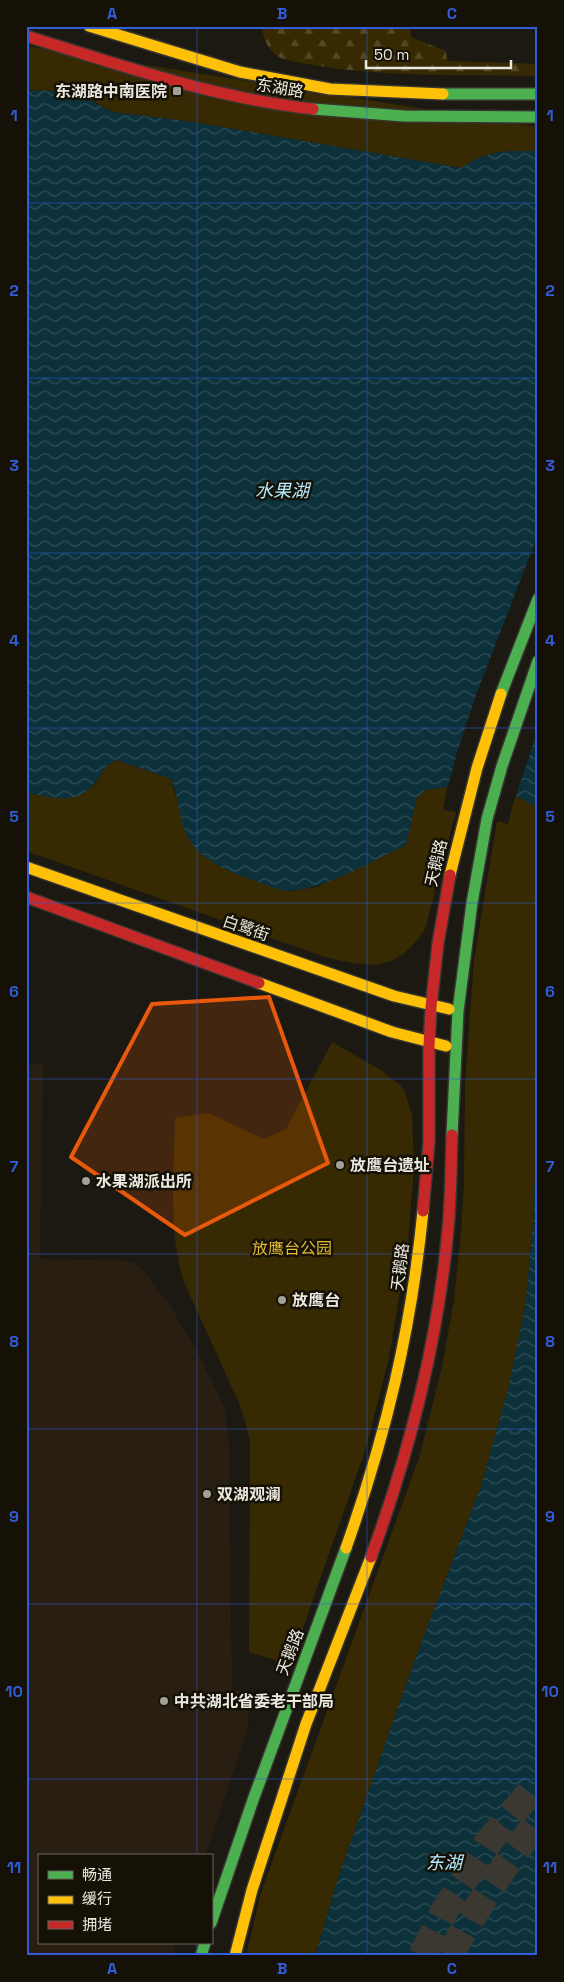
<svg xmlns="http://www.w3.org/2000/svg" width="564" height="1982" viewBox="0 0 564 1982" font-family="'Space Grotesk','Noto Sans SC',sans-serif">
<style>
.commercial{fill:#291e12}
.forest{fill:url(#forest-firs)}
.park{fill:#372a02}
.water{fill:url(#water-waves)}
.pier{fill:#1b1912}
.lines{fill:none;stroke-linecap:round;stroke-linejoin:round}
.highway-tunnel{stroke:#3a3831;stroke-width:28;stroke-dasharray:28 14;stroke-linecap:butt}
.fast-casing{stroke:#373530;stroke-width:14}
.slow-casing{stroke:#373530;stroke-width:14}
.jam-casing{stroke:#373530;stroke-width:14}
.fast{stroke:#4caf50;stroke-width:11}
.slow{stroke:#ffc107;stroke-width:11}
.jam{stroke:#c62828;stroke-width:11}
.marked{fill:#e8590c;fill-opacity:0.2;stroke:#e8590c;stroke-width:4;stroke-linejoin:round}
.grid{fill:none;stroke:#325dd9;stroke-width:1;stroke-opacity:0.55}
.poi-dot{fill:#a2a097;stroke:#151106;stroke-width:2}
.labels{text-anchor:middle;dominant-baseline:central;stroke-width:5;stroke-linejoin:round;paint-order:stroke}
.street-label{font-size:16px;fill:#eae8df;stroke:#151106}
.poi-label{font-size:16px;font-weight:bold;fill:#eae8df;stroke:#151106;text-anchor:start}
.park-label{font-size:16px;fill:#e4bb32;stroke:#151106}
.water-label{font-size:18px;font-style:italic;fill:#b4eafd;stroke:#151106}
.neatline{fill:none;stroke:#325dd9;stroke-width:2}
.grid-label{font-size:16px;text-anchor:middle;font-weight:bold;fill:#325dd9}
</style>
<defs>
<pattern id="forest-firs" width="22" height="20" patternUnits="userSpaceOnUse" patternTransform="scale(1.25)"><rect width="22" height="20" fill="#372a02"/><path d="M5 1l3.5 6h-7zM16 11l3.5 6h-7z" fill="#544926"/></pattern>
<pattern id="water-waves" width="16" height="10" patternUnits="userSpaceOnUse" patternTransform="scale(1.25)"><rect width="16" height="10" fill="#0c313b"/><path d="M0 5q4-4 8 0t8 0" fill="none" stroke="#304f57"/></pattern>
</defs>
<rect width="100%" height="100%" fill="#1b1912"/>
<!-- commercial -->
<path class="commercial" d="M43,1064l-3,195 93,2 16,16 23,32 26,44 27,55 4,38 3,245h17l-1,37 -43,128h-166v87h137l-4,13h-146v-891z"/>
<!-- forest -->
<path class="forest" d="M262,26h148l1,11 35,14 1,10 91,3v12c-75,-2 -150,2 -225,-11 -9,-2 -29,-4 -36,-9 -10,-7 -14,-19 -15,-30z"/>
<!-- park -->
<path class="park" d="M26,46l512,81v24c-34,0 -48,-2 -77,17l-268,-46 -80,-10 -18,-10 -41,-11 -28,-1z
M116,760l55,19 4,15 55,77 52,19 11,1 24,-4 89,-42 11,-48 9,-7 21,-3 -4,23 13,2 -31,117c-29,45 -57,39 -103,27l-296,-105v-59c20,5 48,10 64,-4 12,-9 10,-21 26,-28z
M515,796l23,11v295l-5,122 -8,84 -8,40 -9,41 -27,97 -67,176 -76,216 -23,78h-69l14,-61 160,-440 22,-88 12,-67 7,-67 3,-50 1,-99 9,-124 23,-139 11,3z
M332,1042l49,28 19,15 5,7 7,22 2,53 -6,76 -19,115 -24,93 -75,214 -41,-13 1,-210 -4,-18 -7,-21 -56,-123c-15,-52 -9,-108 -8,-162l33,-5 56,26 22,-10z"/>
<!-- water -->
<path class="water" d="M26,90l28,1 28,5 31,16 80,10 268,46c29,-18 43,-17 77,-17v656l-23,-11 -67,-9 -22,3 -9,7 -11,48c-30,14 -92,51 -124,45 -14,-3 -29,-10 -43,-15 -18,-7 -38,-17 -49,-34 -12,-19 -10,-42 -19,-62l-55,-19c-13,6 -16,18 -26,28 -15,17 -45,9 -64,4z
M538,1102v854h-223l23,-78 76,-216 67,-176 27,-97 17,-81 8,-84z"/>
<!-- pier -->
<path class="pier" d="M538,535v194l-23,70 -68,-9 11,-41 18,-54z"/>
<g class="lines">
<!-- highway-tunnel -->
<path class="highway-tunnel" d="M422,1956l23,-46 45,-70 48,-57
M449,1956c27,-47 55,-92 89,-134"/>
<defs>
<path id="fast" d="M443,94h95
M313,109l91,7 134,1
M501,694l37,-95
M452,1135l6,-124 14,-108 15,-84 15,-53 36,-105
M211,1923l42,-123 93,-252
M201,1956l4,-13"/>
<path id="slow" d="M89,26l151,46 90,17 113,5
M26,867l368,129 55,13
M450,875l27,-107 24,-74
M259,983l133,49 54,14
M346,1548c40,-113 65,-217 77,-337
M235,1956l17,-66 54,-166 65,-167"/>
<path id="jam" d="M26,36c94,29 188,62 287,73
M26,897l233,86
M423,1211l6,-69v-96l2,-39 7,-64 12,-68
M371,1557c39,-106 67,-216 77,-328 3,-31 3,-63 4,-94"/>
</defs>
<!-- fast casing -->
<use href="#fast" class="fast-casing"/>
<!-- slow casing -->
<use href="#slow" class="slow-casing"/>
<!-- jam casing -->
<use href="#jam" class="jam-casing"/>
<!-- fast -->
<use href="#fast" class="fast"/>
<!-- slow -->
<use href="#slow" class="slow"/>
<!-- jam -->
<use href="#jam" class="jam"/>
</g>
<!-- marked area -->
<path class="marked" d="M269,997l59,166 -143,72 -114,-78 81,-153z"/>
<!-- grid -->
<path class="grid" d="M197,26v1830M367,26v1930M26,203h512M26,378h512M26,553h512M26,728h512M26,903h512M26,1079h512M26,1254h512M26,1429h512M26,1604h512M26,1779h512M197,1943v13"/>
<!-- markers -->
<g class="poi-dot">
<rect x="172" y="86" width="10" height="10" rx="2.5"/>
<circle cx="340" cy="1165" r="5"/>
<circle cx="86" cy="1181" r="5"/>
<circle cx="282" cy="1300" r="5"/>
<circle cx="207" cy="1494" r="5"/>
<circle cx="164" cy="1701" r="5"/>
</g>
<g class="labels">
<!-- street labels -->
<g class="street-label">
<text transform="translate(280 88) rotate(9)">东湖路</text>
<text transform="translate(436 863) rotate(-77)">天鹅路</text>
<text transform="translate(246 928) rotate(19)">白鹭街</text>
<text transform="translate(400 1267) rotate(-83)">天鹅路</text>
<text transform="translate(290 1652) rotate(-69)">天鹅路</text>
</g>
<!-- poi labels -->
<g class="poi-label">
<text x="167" y="91" text-anchor="end">东湖路中南医院</text>
<text x="350" y="1165">放鹰台遗址</text>
<text x="96" y="1181">水果湖派出所</text>
<text x="292" y="1300">放鹰台</text>
<text x="217" y="1494">双湖观澜</text>
<text x="174" y="1701">中共湖北省委老干部局</text>
</g>
<!-- park labels -->
<g class="park-label">
<text x="292" y="1248">放鹰台公园</text>
</g>
<!-- water labels -->
<g class="water-label">
<text x="282" y="490">水果湖</text>
<text x="444" y="1862">东湖</text>
</g>
</g>
<!-- border -->
<rect width="564" height="1982" fill="none" stroke="#151106" stroke-width="55"/>
<!-- legend -->
<rect x="38" y="1854" width="175" height="90" fill="#151106" stroke="#6a675d"/>
<rect x="48" y="1871" width="25" height="8" fill="#4caf50" stroke="#6a675d"/>
<text x="82" y="1880" font-size="15" fill="#eae8df">畅通</text>
<rect x="48" y="1896" width="25" height="8" fill="#ffc107" stroke="#6a675d"/>
<text x="82" y="1904" font-size="15" fill="#eae8df">缓行</text>
<rect x="48" y="1921" width="25" height="8" fill="#c62828" stroke="#6a675d"/>
<text x="82" y="1930" font-size="15" fill="#eae8df">拥堵</text>
<!-- scale -->
<path d="M366 60v8h145v-8" fill="none" stroke="#eae8df" stroke-width="2.5"/>
<text x="374" y="60" font-size="15" fill="#eae8df" stroke="#151106" stroke-width="4" paint-order="stroke">50 m</text>
<rect x="28" y="28" width="508" height="1926" class="neatline"/>
<g class="grid-label">
<text x="112" y="19">A</text>
<text x="282" y="19">B</text>
<text x="452" y="19">C</text>
<text x="14" y="121">1</text>
<text x="550" y="121">1</text>
<text x="14" y="296">2</text>
<text x="550" y="296">2</text>
<text x="14" y="471">3</text>
<text x="550" y="471">3</text>
<text x="14" y="646">4</text>
<text x="550" y="646">4</text>
<text x="14" y="822">5</text>
<text x="550" y="822">5</text>
<text x="14" y="997">6</text>
<text x="550" y="997">6</text>
<text x="14" y="1172">7</text>
<text x="550" y="1172">7</text>
<text x="14" y="1347">8</text>
<text x="550" y="1347">8</text>
<text x="14" y="1522">9</text>
<text x="550" y="1522">9</text>
<text x="14" y="1697">10</text>
<text x="550" y="1697">10</text>
<text x="14" y="1873">11</text>
<text x="550" y="1873">11</text>
<text x="112" y="1974">A</text>
<text x="282" y="1974">B</text>
<text x="452" y="1974">C</text>
</g>
</svg>
